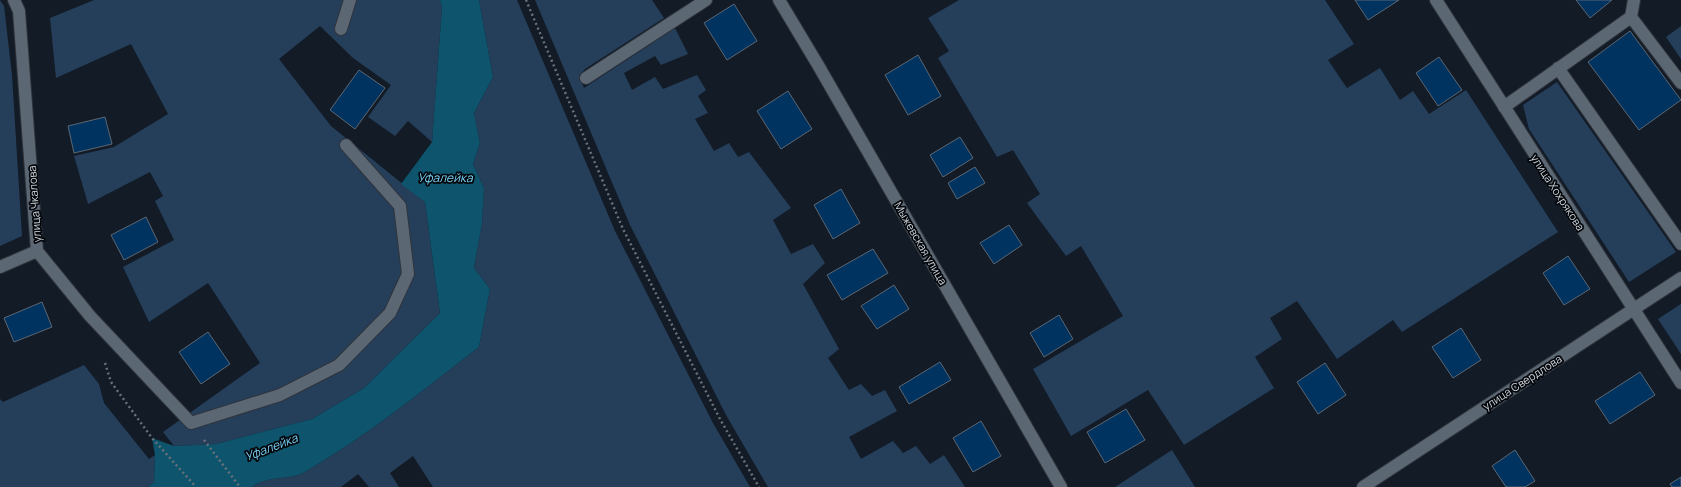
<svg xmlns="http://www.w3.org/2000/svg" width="1681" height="487" viewBox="0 0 1681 487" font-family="Manrope,sans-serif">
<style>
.green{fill:#253f5b}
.water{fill:#0d546c}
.building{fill:#00335f;stroke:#5c6774}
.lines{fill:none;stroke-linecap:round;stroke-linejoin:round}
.minor-casing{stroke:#2f343c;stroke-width:14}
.path{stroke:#69717a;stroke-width:2.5;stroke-dasharray:2 3;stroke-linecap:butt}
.minor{stroke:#5c6774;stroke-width:12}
.labels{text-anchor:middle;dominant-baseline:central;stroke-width:3.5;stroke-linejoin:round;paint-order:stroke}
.street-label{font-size:11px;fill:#d0d7de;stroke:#03060a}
.water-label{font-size:12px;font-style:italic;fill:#78d1f5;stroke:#03060a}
</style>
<rect width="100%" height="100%" fill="#121b26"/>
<!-- green -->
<path class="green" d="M0,0l4,6 8,69 10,161 -22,10z
M94,0h346l2,7 -10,135 -24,-21 -13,15 -27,-19 23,-32 -38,-27 -33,-32 -41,33 52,67 94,76 15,111 -76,75 -52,31 -96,25 -42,2 -11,-14 97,-69 -52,-80 -59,39 -26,-55 51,-27 -19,-39 8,-5 -13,-24 -62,32 -14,-48 40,-9 54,-33 -37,-70 -75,34 -6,-60z
M479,0h38l98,231 98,192 37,64h-317l-20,-31 -23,17 9,14h-30l-11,-13 -17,13h-89c15,-12 37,-6 53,-15 62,-36 117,-81 174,-125l11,-58 -16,-21 8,-44 2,-36 -11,-24 7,-21 -6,-30 19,-36z
M535,0h117l12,18 -79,51 -6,7 5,12 91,-60 13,26 -27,11 -6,-9 -31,17 8,17 23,-13 8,12 34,-14 9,15 -8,6 10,17 -13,6 19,32 15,-8 9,14 11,-5 42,56 -18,12 18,34 22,-10 12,19 -22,21 36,65 -11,9 21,32 12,-6 11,12 13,-6 12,21 -48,26 12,22 32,-18 10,12 13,-7 14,18 14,-9 21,32h-197l-42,-72 -96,-190z
M959,0h366l29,44 -26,16 19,28 33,-20 20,32 13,-9 16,23 37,-24 92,142 -156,100 -9,-12 -56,39 -40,-58 -27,17 12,21 -27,18 19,31 -90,57 -36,-55 -77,46 -38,-67 90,-53 -42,-70 -15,10 -39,-53 13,-9 -27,-44 -16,7 -59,-99 11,-7 -21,-33z
M1681,26v33l-15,-22z
M1557,82l119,170 -47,30 -100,-153 -6,-24z
M1681,304v50l-23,-35z
M84,365l15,19 5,19 45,56 6,-4 -1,27 -6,5h-148v-88l3,3z
M1172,450l23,37h-80z"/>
<!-- water -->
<path class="water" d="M440,0h39l14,77 -19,36 6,30 -7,21 11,24 -2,36 -8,44 16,21 -11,58c-57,44 -112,89 -174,125 -16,9 -38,3 -53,15h-104l6,-5 1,-27 -3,-17 22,8 42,-2 96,-25 52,-31 76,-75 -15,-111 -24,-18 31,-42 10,-135z"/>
<!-- building -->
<path class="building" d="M1355,0h44l-31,20z
M1576,0h36l-22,18z
M734,4l23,37 -30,19 -23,-37z
M1630,31l51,69 -42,30 -51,-68z
M918,55l23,41 -33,19 -23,-40z
M1439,57l23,33 -24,16 -22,-33z
M359,70l26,18 -30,41 -25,-19z
M788,91l24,38 -31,20 -24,-38z
M105,117l7,27 -38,9 -6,-27z
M960,137l13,21 -30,19 -13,-22z
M975,167l10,16 -28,16 -9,-16z
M841,189l19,34 -27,16 -19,-34z
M146,217l12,25 -34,18 -13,-25z
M1009,225l13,20 -28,19 -14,-21z
M873,249l15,24 -46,27 -15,-25z
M1568,256l22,33 -26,16 -21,-32z
M894,285l15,24 -32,20 -16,-23z
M42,302l10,25 -38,15 -10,-24z
M1059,315l14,24 -29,18 -14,-24z
M1461,328l20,32 -28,18 -21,-31z
M208,332l22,32 -29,20 -22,-32z
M940,362l11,18 -42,24 -10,-17z
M1325,363l21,32 -28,19 -21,-32z
M1640,372l15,23 -45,29 -15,-23z
M1126,409l19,31 -40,23 -18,-31z
M981,421l20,35 -28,16 -20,-34z
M1515,450l20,31 -10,6h-19l-14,-21z
M1681,477v10h-9l-2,-3z"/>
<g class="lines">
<defs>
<path id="minor" d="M14,0l5,11 18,240 53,65 101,107 89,-28 59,-30 51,-52 18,-39 -8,-68 -54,-61
M779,0l39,65 243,422
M1436,0l245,383
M1631,17l50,66
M341,29l9,-29
M1558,68l123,176
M586,78l120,-78
M1504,107l127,-90 3,-17
M0,267l37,-16
M1363,487l318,-209"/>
</defs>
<!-- minor casing -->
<use href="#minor" class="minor-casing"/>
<!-- path -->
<path class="path" d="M526,0l97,229 97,190 39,68
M105,363l6,19 41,56 44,49
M204,440l36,47"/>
<!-- minor -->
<use href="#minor" class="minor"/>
</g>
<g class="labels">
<!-- street labels -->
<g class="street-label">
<text transform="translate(1558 192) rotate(57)">улица Хохрякова</text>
<text transform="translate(34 204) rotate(-94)">улица Чкалова</text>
<text transform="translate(921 243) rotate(60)">Мыжевская улица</text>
<text transform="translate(1522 382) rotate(-33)">улица Свердлова</text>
</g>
<!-- water labels -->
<g class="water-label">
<text x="445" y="177">Уфалейка</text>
<text transform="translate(271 447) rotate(-21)">Уфалейка</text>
</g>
</g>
</svg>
